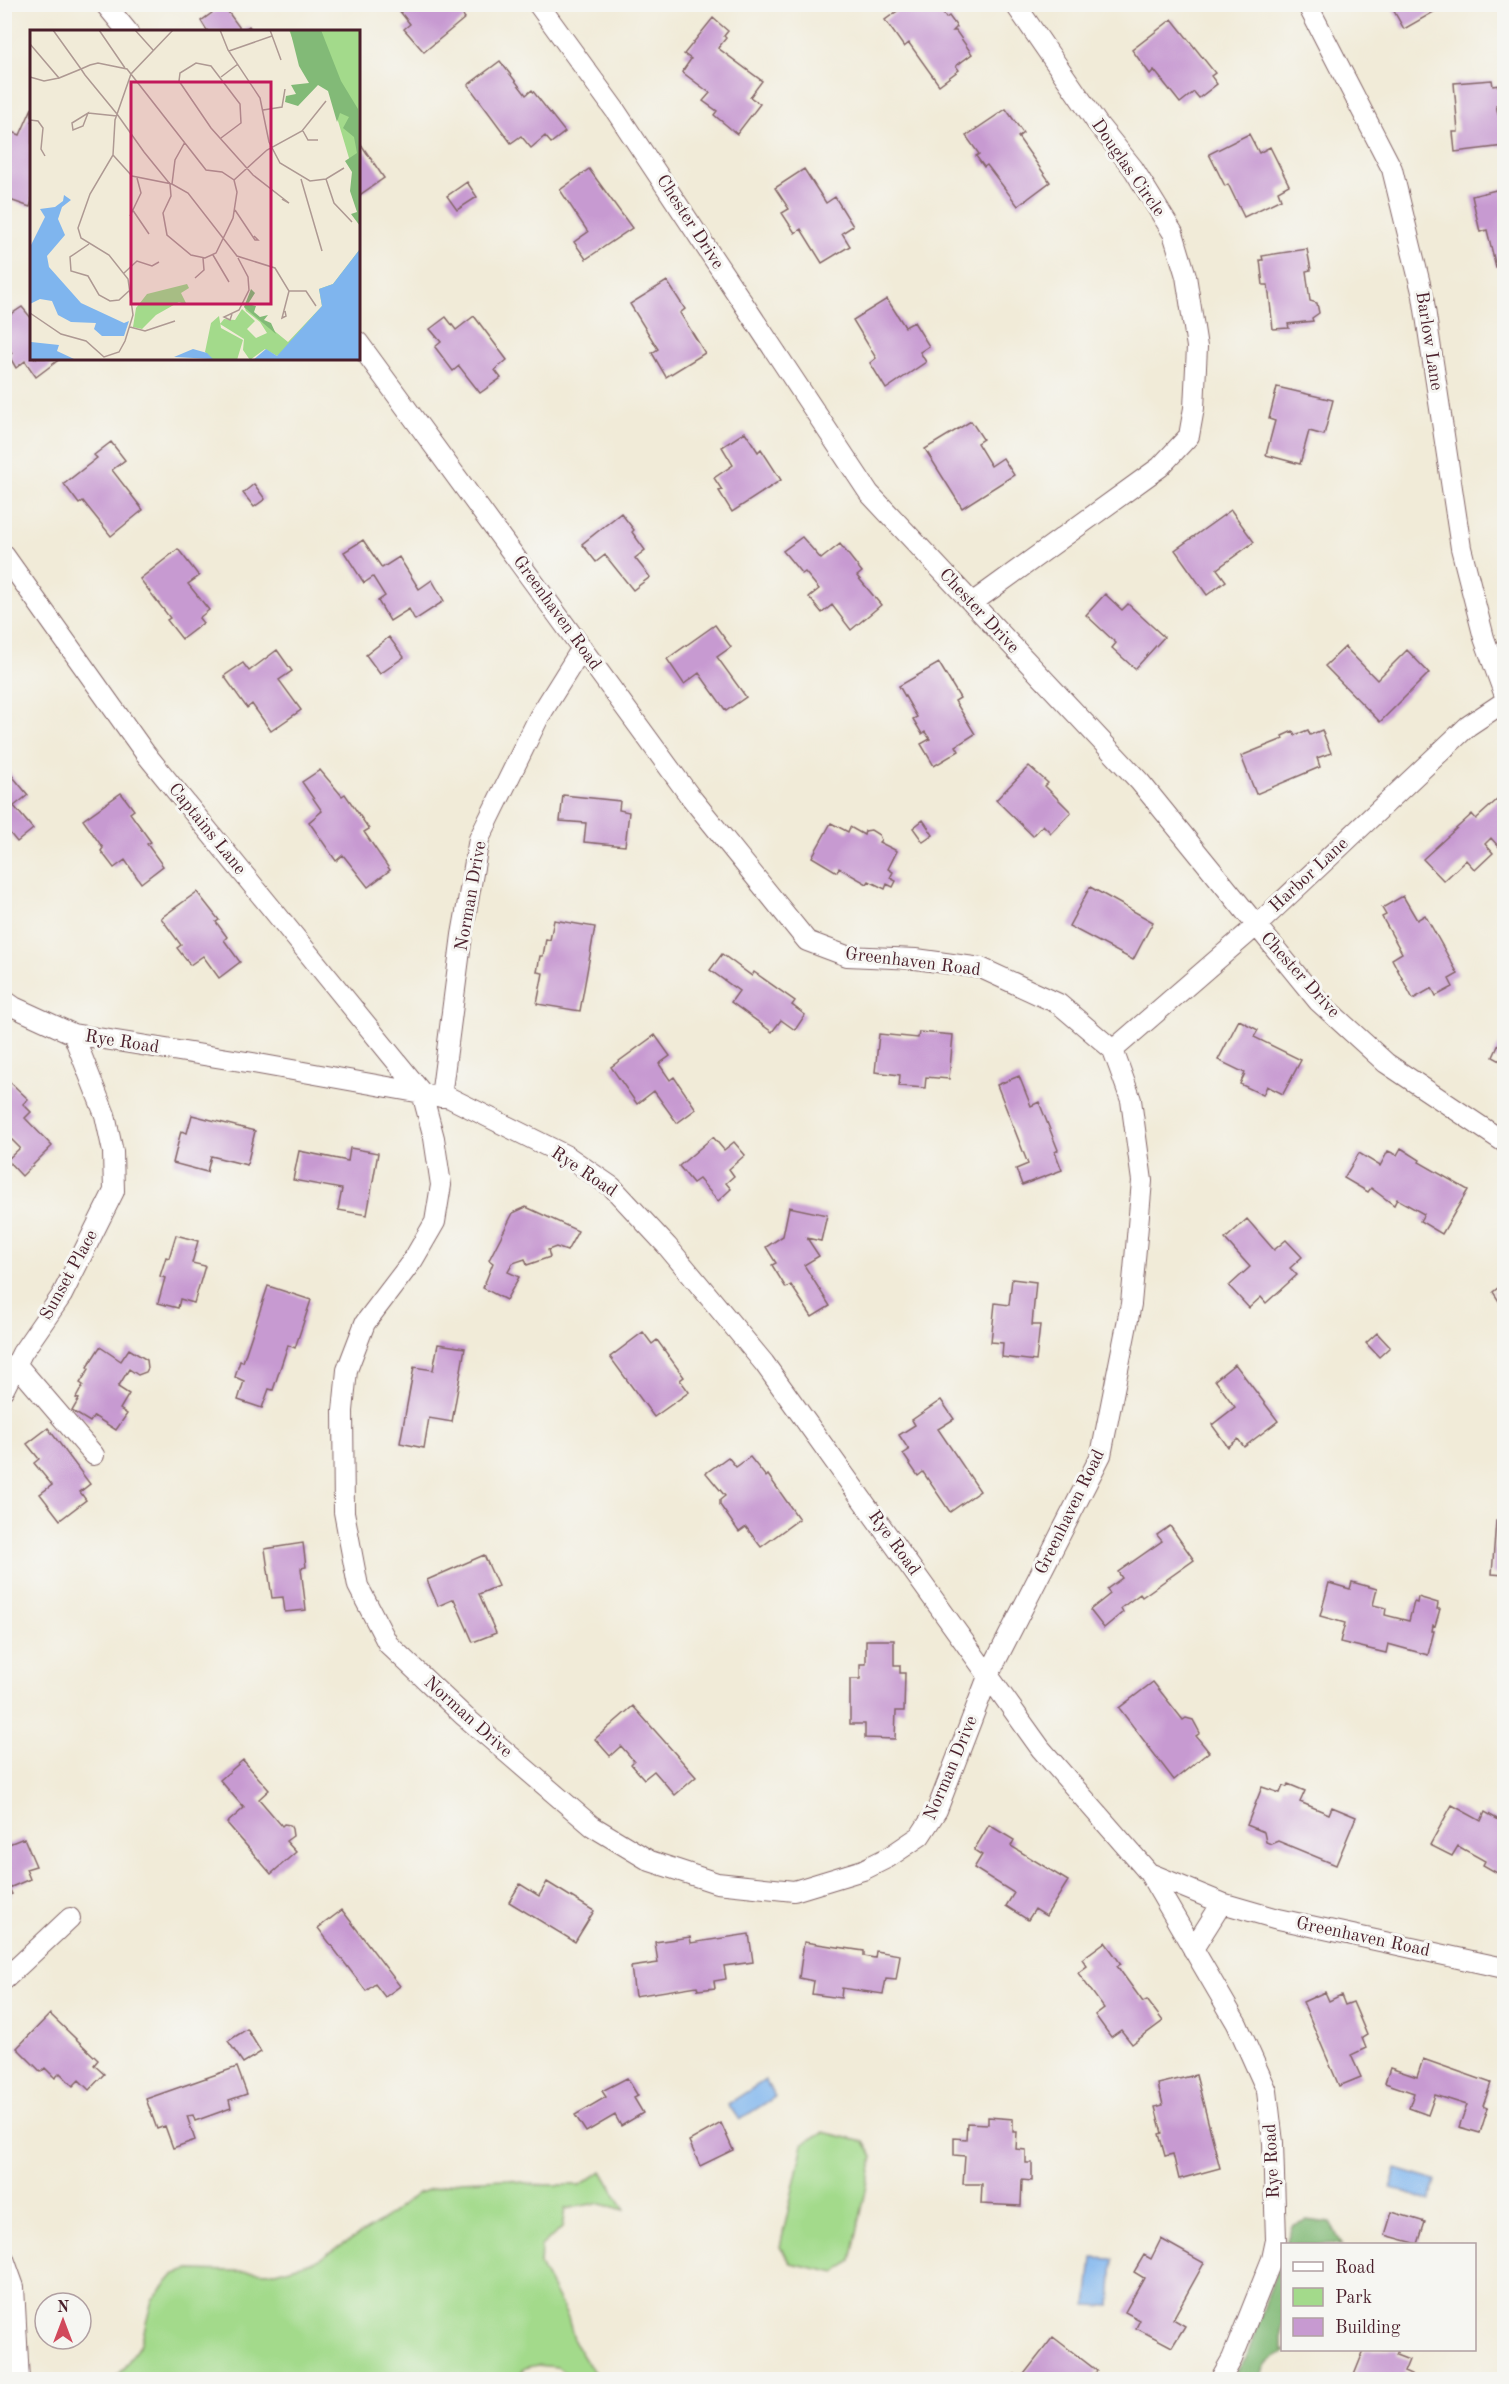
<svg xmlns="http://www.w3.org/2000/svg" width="1509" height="2384" viewBox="0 0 1509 2384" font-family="'Old Standard TT',serif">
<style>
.green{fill:#a3da8b;stroke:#767c5b;stroke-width:1.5}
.forest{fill:#82ba77;stroke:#666c51;stroke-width:1.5}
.water{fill:#7fb5ee;stroke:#646a8c;stroke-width:1.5}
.building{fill:#c79ad1}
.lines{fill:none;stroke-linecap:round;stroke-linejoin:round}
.street-casing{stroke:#846668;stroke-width:22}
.street{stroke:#fff;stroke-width:20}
.labels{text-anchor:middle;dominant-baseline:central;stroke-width:6;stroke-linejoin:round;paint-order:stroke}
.street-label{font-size:18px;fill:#4a1f2b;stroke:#f6f6f2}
.inset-road{fill:none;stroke:#ae9993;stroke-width:1.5}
.view{fill:#c2185b;fill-opacity:0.15;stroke:#c2185b;stroke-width:3}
.inset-edge{fill:none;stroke:#4a1f2b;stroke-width:3}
</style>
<rect width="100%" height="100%" fill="#f6f6f2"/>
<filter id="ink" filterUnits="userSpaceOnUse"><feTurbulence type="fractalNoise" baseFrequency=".0167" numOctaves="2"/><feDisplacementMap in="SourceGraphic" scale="12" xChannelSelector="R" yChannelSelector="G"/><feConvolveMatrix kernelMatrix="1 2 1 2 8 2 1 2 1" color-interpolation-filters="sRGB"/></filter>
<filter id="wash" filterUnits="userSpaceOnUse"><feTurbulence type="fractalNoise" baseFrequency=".008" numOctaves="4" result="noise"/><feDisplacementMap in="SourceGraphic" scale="24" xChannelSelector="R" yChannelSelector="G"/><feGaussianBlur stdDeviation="1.35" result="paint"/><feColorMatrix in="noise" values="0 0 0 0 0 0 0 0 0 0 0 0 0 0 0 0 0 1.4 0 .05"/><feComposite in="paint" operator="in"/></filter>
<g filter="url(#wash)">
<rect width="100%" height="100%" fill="#f1ebd8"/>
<!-- green -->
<path class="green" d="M823,2132l41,10 9,15 -22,104 -15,12 -45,-10 -11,-16 23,-103z
M602,2171l23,39 -28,-7 -32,6 -3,19 -21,18 -1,19 28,53 7,25 11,18 15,18h-27l-17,-12 -20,-2 -13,3 -9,12 -399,-1 25,-36 11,-43 23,-26 15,-4 86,2 40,-11 66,-40 36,-28 42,-12 45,-2 32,6h43z"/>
<!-- forest -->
<path class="forest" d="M1306,2220l24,3 12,21h-56l6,-18z
M1282,2255v95h6c-17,8 -23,10 -28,29l-29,1 16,-24z"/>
<!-- water -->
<path class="water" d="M765,2080l10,17 -36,23 -11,-16z
M1396,2169l40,12 -6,20 -40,-13z
M1092,2258l21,1 -3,47 -23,-1z"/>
<g id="blocks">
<!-- building -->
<path class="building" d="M394,4h42l2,3 4,-3h12l11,14 -41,34 -20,-23 6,-5z
M907,4h30l9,14 3,-2 8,11 -4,4h3l16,23 -16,12 3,4 -20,15 -30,-42 -5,4 -19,-27z
M1390,4h47l2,5 -35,20z
M223,5l19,26 7,-5 4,6h-45l-7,-11z
M713,18l15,13 -4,5 2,2 -8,10 44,33 -12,16 10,7 -23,30 -23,-19 3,-4 -14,-10 7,-8 -28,-21 9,-13 -7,-5z
M1172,19l43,54 -4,3 6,8 -18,14 -5,-6 -14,11 -26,-33 -4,4 -18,-24z
M500,61l26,34 6,-5 33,42 -14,11 -6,-7 -14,12 -10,-12 -10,7 -43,-58z
M1492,80l1,6 7,-1 2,19 -6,1 5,21h3v20l-49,6 -2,-20h5l-4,-49z
M32,108v93l-2,6 -26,-9v-51l6,-16 10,4z
M1006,109l17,24 -5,4 32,45 -32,24 -31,-41 -3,2 -8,-11 3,-2 -13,-18z
M1249,134l10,19 11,-6 19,38 -11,6 3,8 -37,18 -16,-33 -3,2 -16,-32z
M358,140l26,38 -26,18z
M589,169l43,59 -46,31 -12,-17 14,-10 -28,-42z
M804,169l22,34 9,-6 18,29 -11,7 8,13 -28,17 -21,-34 -6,4 -13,-20 7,-4 -14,-21z
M467,182l10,15 -20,13 -10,-14z
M1504,188v77l-8,2 -9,-37 -7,2 -8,-36z
M1307,249l4,21 -5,1 4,30 7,2 2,10 -7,5 1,3 -25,3 1,4 -16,1 -5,-44h-5l-3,-25h3l-1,-4z
M667,281l18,28 -5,4 25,40 -39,24 -14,-24 6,-4 -28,-45z
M887,299l18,28 9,-5 15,24 -9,6 6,10 -40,27 -16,-26 6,-5 -23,-38z
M22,307l10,12v39h29l-25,19 -11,-16 -9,7 -7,-12 3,-3 -5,-7h-3v-27z
M474,316l33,44 -12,10 6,8 -21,15 -21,-27 -6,5 -18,-24 6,-5 -11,-13 16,-12 10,13z
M1501,359h3v15h-1z
M1277,387l56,13 -9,35 -15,-4 -9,33 -34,-9 9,-34 -6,-2z
M971,421l12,18 -6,4 14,23 12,-8 11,17 -52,33 -37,-59z
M745,432l13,20 3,-3 20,31 -49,32 -13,-21 3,-1 -8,-12 19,-13 -11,-18z
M111,442l14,18 -13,10 31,40 -32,26 -28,-35 -4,3 -15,-20 33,-26 -3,-3z
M254,484l11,15 -11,8 -11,-14z
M1231,510l23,32 -37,27 9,12 -19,14 -32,-45z
M621,513l13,17 -2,2 13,18 -10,8 15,19 -17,13 -28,-35 -9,7 -14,-18z
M802,537l19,22 19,-15 22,28 -5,4 24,29 -30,25 -19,-25 -10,8 -13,-16 10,-8 -14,-17 -3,2 -19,-23z
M363,540l19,28 17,-11 20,32 13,-9 12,21 -29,19 -6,-11 -19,12 -12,-20 7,-5 -12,-19 -9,6 -20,-31z
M178,549l21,27 -11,8 21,26 -10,8 4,5 -21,16 -15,-19 3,-2 -30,-39z
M1105,594l17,16 6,-6 36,33 -29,32 -23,-21 4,-5 -30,-28z
M715,625l16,22 -14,10 29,40 -20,14 -27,-38 -15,11 -17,-25z
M389,637l15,20 -24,17 -14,-19z
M1345,647l32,33 30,-30 22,23 -49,49 -55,-56z
M277,650l15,21 -13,9 22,30 -30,21 -19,-27 -5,4 -23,-32 19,-13 6,8z
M939,663l21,35 -5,3 20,33 -19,12 3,5 -25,15 -13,-22 9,-5 -5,-7 -3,2 -9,-15 4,-2 -18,-31z
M1308,730l2,5 12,-5 9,23 -14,5 3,9 -64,27 -15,-38 42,-17 -1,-3 11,-5 2,4z
M4,766l24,29 -14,11 19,23 -16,13 -13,-16z
M1029,766l19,17 -3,3 26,26 -20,21 -8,-8 -10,11 -37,-36z
M320,770l22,26 3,-2 24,35 -5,3 26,38 -22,17 -25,-32 -7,6 -27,-39 13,-11 -20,-29z
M121,793l13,17 -4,3 21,29 -4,2 16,22 -22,17 -16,-23 -11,8 -13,-17 2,-3 -20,-28z
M563,795l57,6 -1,9 10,2 -4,34 -41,-4 2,-19 -26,-2z
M1498,799l6,7v38l-4,4 -9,-10 -6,6 8,9 -18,17 -9,-10 -22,21 -21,-22 49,-45 4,5z
M923,820l10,15 -10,7 -10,-14z
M831,823l17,9 2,-5 14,8 1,-4 6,-1 8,5 2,5 -2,2 18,9 -9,18 5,3 -3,6 6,3 -3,6 -6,-3 -2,5 -16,-8 -2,3 -28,-16 -2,4 -25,-15z
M1090,887l63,35 -20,38 -64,-34z
M197,892l22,28 -3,2 11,15 -3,3 16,22 -21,16 -16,-22 -13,9 -13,-17 4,-3 -20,-27z
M1403,896l14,24 8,-5 33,59 -9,5 4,8 -17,9 -4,-8 -19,11 -21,-40 10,-6 -20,-36 4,-2 -4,-7z
M554,920l41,7 -15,84 -43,-7 6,-31 -6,-1 3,-16h3l3,-17 4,1z
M722,954l30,22 2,-4 41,29 -3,4 13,10 -10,15 -14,-10 -9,12 -41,-30 8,-11 -29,-21z
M1239,1020l19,10 -4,7 47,23 -18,34 -16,-8 -4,9 -23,-11 5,-11 -27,-13z
M919,1032l34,3 -4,44 -23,-2 -1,11 -26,-2 1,-11 -25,-3 4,-38 39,4z
M1504,1033v30l-11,-6z
M655,1035l15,21 -11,8 11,16 4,-3 22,32 -19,14 -23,-32 -17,13 -26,-37z
M1019,1076l12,30 8,-4 19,48 -3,2 7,18 -40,15 -6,-16 12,-5 -31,-79z
M10,1082l18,17 -5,5 8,8 -6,6 27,28 -30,30 -15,-16 13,-12 -16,-16v-44z
M192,1115l63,16 -8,34 -36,-9 -4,16 -34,-9 8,-32 6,2z
M713,1137l11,13 10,-8 11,13 -16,14 5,7 -8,7 5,6 -13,12 -19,-22 -6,4 -14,-17z
M350,1148l28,5 -11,62 -29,-5 4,-21 -49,-9 6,-29 49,10z
M1401,1148l19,12 -1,2 49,28 -26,44 -22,-13 4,-7 -27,-15 -3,6 -23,-17 -3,4 -24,-14 15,-25 21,13 8,-15 9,4z
M526,1207l52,24 -11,20 -11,-4 -8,3 2,7 -23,8 -2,-6 -12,4 -5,9 11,5 -13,23 -23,-12 10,-25 -4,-3 24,-47z
M789,1207l38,8 -6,26 -14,-3 12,18 -15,9 26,41 -18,11 -21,-32 -5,3 -14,-23 4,-2 -10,-16 17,-11z
M1247,1219l27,31 12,-10 16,17 -12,11 7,7 -31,28 -5,-6 -12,11 -20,-22 21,-19 -25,-28z
M176,1235l22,6 -6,22 13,3 -11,37 -14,-4 -2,9 -20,-5 7,-25 -5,-2 6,-19 3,1z
M1012,1279l24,3 -4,43h8l-4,36 -34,-4 1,-14 -12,-1 4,-39 14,2z
M1504,1283v26l-11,-17z
M268,1286l43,14 -16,48 -7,-3 -15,45 -4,-1 -7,19 -24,-8 6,-19 -9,-4 5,-16 3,1z
M643,1332l9,12 5,-4 27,37 -4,3 9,12 -35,25 -44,-60z
M1377,1333l13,14 -11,10 -13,-14z
M438,1344l27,4 -13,74 -23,-4 -5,30 -24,-5 14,-76 19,3z
M100,1347l21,14 8,-12 18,11 1,8 -2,4 -8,3 -9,-6 -11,18 11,7 -9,15 7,5 -11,16 -22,-14 -4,6 -18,-11 7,-12 -3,-1 7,-13 -3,-2 9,-14 -2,-2z
M1235,1364l43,57 -34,26 -6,-8 -10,8 -16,-22 23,-18 -20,-27z
M941,1400l13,19 -16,10 42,62 -30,21 -27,-40 -5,4 -15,-22 6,-4 -10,-15 16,-10 -3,-5z
M48,1428l42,56 -10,8 6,8 -26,20 -20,-26 12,-9 -18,-22 5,-4 -12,-15z
M728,1457l8,10 14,-10 16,20 2,-2 31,44 -38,28 -15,-20 -7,5 -19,-27v-5l5,-4 -19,-23z
M1496,1521h8v54l-12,-1z
M1170,1526l24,34 -52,37 -2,-3 -19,14 2,4 -19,16 -14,-18 20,-16 -3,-5 15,-11 -4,-6 44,-31 -5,-6z
M303,1543l3,24 -5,1 5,42 -21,2 -2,-15 -11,1 -7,-49z
M484,1555l14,31 -19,8 17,39 -23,9 -19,-43 -16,7 -11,-26z
M1352,1582l25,7 -4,16 13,3 -1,7 24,6 5,-19 3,1 1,-6 20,6 -1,6h3l-5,17 -2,-1 -1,6h2l-6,24 -40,-11 -2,9 -46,-11 5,-19 -25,-7 9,-33 21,6z
M866,1640h28v25h6v8h5l-1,38h-8l-1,28 -30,-1v-14h-15v-45h10v-15h6z
M1153,1682l30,38 3,-2 7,2 7,13 -4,3 13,16 -35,28 -55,-72z
M633,1706l63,71 -21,18 -21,-24 -10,8 -13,-15 3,-3 -13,-15 -11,10 -15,-17z
M243,1760l26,30 -10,9 23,27 2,-2 6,1 2,4 1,7 -7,5 10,11 -25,22 -44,-51 17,-15 -24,-28z
M1288,1784l17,7 -5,11 29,12 3,-7 24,10 -20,48 -58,-24 -7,3 -5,-2 -2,-10 -17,-7 15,-38 18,6 3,-7 4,1z
M1452,1805l29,16 4,-9 19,11v54l-21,-12 2,-4 -27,-15 -6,10 -22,-11z
M989,1825l25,15 -3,6 57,35 -22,35 -11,-7 -7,11 -22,-14 8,-13 -40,-25 8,-13 -8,-5z
M24,1838l12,28 -10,3 4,10 -21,9 3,6 -8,3v-51z
M547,1882l47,29 -19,31 -66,-40 11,-18 19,12z
M342,1910l58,76 -15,11 -10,-13 -9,7 -48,-63z
M749,1934l4,28 -29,4 2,13 -12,2 1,7 -17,2 -1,-4 -62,10 -4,-29 27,-4 -3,-21 35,-5 1,6z
M804,1942l60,9v5l11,2 1,-7 24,4 -4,25 -10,-1 -3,15 -41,-6 -1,10 -29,-4 2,-13 -15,-3z
M1105,1942l16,22 -4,2 26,36 4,-2 16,21 -31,23 -11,-14 -10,7 -16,-22 9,-7 -26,-35 9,-7 -5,-7z
M1325,1992l4,9 12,-6 4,10 8,-3 14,33 -5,3 4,10 -15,7 10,22 -22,9 -36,-84z
M50,2014l48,46 -4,5 10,9 -15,16 -10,-10 -6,6 -13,-13 -5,5 -10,-10 -4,4 -24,-24z
M247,2029l14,23 -18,11 -15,-22z
M1423,2059l68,24 -8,23 5,2 -8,25 -21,-6 8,-22 -32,-10 -7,20 -19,-7 5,-15 -29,-10 5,-15 27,9z
M237,2067l10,27 -18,6 2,8 -36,13 -2,-6 -6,1 8,24 -22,8 -8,-22 -8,3 -11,-30z
M1196,2075l24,93 -41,11 -6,-25 -8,2 -6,-22 3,-1 -7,-26 8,-2 -5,-21z
M627,2078l11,18 -4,2 9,15 -22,13 -6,-11 -29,17 -11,-17 31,-18 -4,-6z
M988,2117l25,2v13h4l-1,17 10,1v13h6v18l-10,-1 -1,26 -40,-2 1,-20h-19l2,-28 -11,-1v-17l12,1 1,-16 21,1z
M721,2123l12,27 -33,16 -11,-25z
M1392,2212l33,10 -7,22 -33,-9z
M1161,2239l43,24 -31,56 12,7 -13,21 -36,-19 4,-8 -15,-8 19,-34 -10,-6 10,-17 7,4z
M1053,2337l44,34 -7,9h-78l3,-6 6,4z
M1364,2350h34l-2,5 13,5 -5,12 7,3 3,5h-62z"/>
</g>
</g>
<g filter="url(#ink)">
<use href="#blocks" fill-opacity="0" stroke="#846668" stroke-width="1.5"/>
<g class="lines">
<defs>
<path id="street" d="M105,4l23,28
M538,4l77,106 254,383 271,289 178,219 68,62 118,79
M1307,4l85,165 31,127 38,252 23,90 20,55
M4,555l141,198 277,340 12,45 7,47 -6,37 -22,38 -48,63 -18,47 -4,41 1,101 14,74 30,58 76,72 128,110 58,35 67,22 77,8 69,-21 26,-13 31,-21 17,-26 52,-136 112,-219 30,-151 11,-123 -11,-81 -18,-50 -54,-46 -78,-36 -65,-9 -69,-3 -40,-15 -118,-146 -331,-453
M972,603l188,-136 29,-31 5,-28 3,-61 -11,-71 -13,-43 -40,-65 -36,-45 -82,-119
M4,1000l10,7 59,27 180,29 197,35 117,58 45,31 55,59 97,117 277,386 108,124 73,30 52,15 230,50
M1113,1050l143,-124 212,-200 36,-24
M441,1097l21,-162 17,-96 60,-122 43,-69
M16,1364l78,91
M4,1389l18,-36 40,-58 52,-104 -1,-39 -8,-37 -32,-81
M1149,1873l88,151 30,67 6,52 3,97 -4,19 -40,100 -12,21
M1193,1949l29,-46
M4,1980l66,-62
M4,2259l10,28 5,93"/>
</defs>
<!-- street casing -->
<use href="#street" class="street-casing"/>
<!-- street -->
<use href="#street" class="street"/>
</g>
</g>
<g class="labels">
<!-- street labels -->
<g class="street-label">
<text transform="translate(1128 168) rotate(55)">Douglas Circle</text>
<text transform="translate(690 222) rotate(57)">Chester Drive</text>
<text transform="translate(1429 341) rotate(81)">Barlow Lane</text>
<text transform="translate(979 611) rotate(47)">Chester Drive</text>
<text transform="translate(557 613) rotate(54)">Greenhaven Road</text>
<text transform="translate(207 829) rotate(51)">Captains Lane</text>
<text transform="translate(1309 875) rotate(-43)">Harbor Lane</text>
<text transform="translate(471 896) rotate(-80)">Norman Drive</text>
<text transform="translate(913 962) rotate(7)">Greenhaven Road</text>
<text transform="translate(1300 975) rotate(48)">Chester Drive</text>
<text transform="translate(122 1042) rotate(9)">Rye Road</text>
<text transform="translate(584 1172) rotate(34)">Rye Road</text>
<text transform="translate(69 1275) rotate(-61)">Sunset Place</text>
<text transform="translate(1070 1512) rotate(-64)">Greenhaven Road</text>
<text transform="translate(894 1543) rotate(54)">Rye Road</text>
<text transform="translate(468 1717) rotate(42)">Norman Drive</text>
<text transform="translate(951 1768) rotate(-67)">Norman Drive</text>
<text transform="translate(1363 1937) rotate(12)">Greenhaven Road</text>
<text transform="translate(1272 2161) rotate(-93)">Rye Road</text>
</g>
</g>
<!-- overview -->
<g transform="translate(30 30)">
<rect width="330" height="330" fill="#f1ebd8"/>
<path d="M259,0h71v165l-33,-111 -19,-6zM330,219v50l-83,57 -12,-7 -15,11 -7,-10 1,-11 -24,-15 4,-5 11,1 7,-11 13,12 -8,8 9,9 11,-5 -7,-11 -14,-11 -2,-5 44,36 34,-36 -3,-17 14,-5zM157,254l2,4 -8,5 6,12 -8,-3 -23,13 -14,14 -9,-2 3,-19 11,-14zM189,286l2,12 22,12 -6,20h-24l-8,-8 6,-29z" fill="#a3da8b"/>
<path d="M260,0h31l20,51 17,28 2,117 -9,-12 6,-2 -7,-21 2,-19 -7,-11 12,-8 -3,-16 -11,-9 6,-11 -9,-4 -3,9 -9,-31 -10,-6 -20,21 -13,-4 1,-6 10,-2 -5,-9 18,-2 -10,-17zM221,259l4,4 -7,11 8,2 -2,6 6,5 8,-2 -4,5 7,3 5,11 -32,-27z" fill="#82ba77"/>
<path d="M34,165l7,5 -9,7 -4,12 7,16 -18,21 2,11 32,36 43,20 5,-2 -5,15h-22l-8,-7 2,-6 -25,-1 -13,-7 -6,-14 -12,-2 -10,5v-57l15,-30 -5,-8 15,-2 8,-6zM330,219v111h-107l13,-11 11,7 45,-50 -3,-17 14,-5zM1,312l28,3 -2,6 17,8 -44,1zM163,319l14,4 6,6 -39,-2z" fill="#7fb5ee"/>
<path class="inset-road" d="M69,0l26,38M105,0l18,20M190,0l8,20 32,48 9,44 11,21 30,18 16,-2 18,-11M240,0l11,30M0,14l29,34 22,-9 9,-4 8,-2 29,6 79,101 16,2 12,8 3,12 -4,26 -17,35 -11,5 -14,-3 -24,-20 -4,-22 8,-17 -1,-12 -26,-32 -27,-38 -32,-39 -4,-6 -28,-39M199,21l43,-15M0,47l14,4 15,-3M191,47l17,-13M233,80l19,-3 3,-18M58,83l-5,13 -10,4 -1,-7zM58,83l29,3M0,90l8,1 5,7 -2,21 4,7M273,101l5,9h10M191,108l20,-15 -1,-19 -29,-38 -15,-3 -16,10 -1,8 32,47 42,47 36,28 -7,-4M83,125l19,21 40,8 16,9 49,63 38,12 14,23 -7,27 4,-2 -1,-5M271,149l21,72M296,149l8,24 18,19M204,150l33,-30 35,-19 24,-30M142,154l3,-24 10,-18M102,179l17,25M205,180l20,30h3l-4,-4M100,186l11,-23 -4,-15M59,214l-19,13 1,14 17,5 11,19 11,6 9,-1 11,-10M183,225l16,27M94,243l13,-12 15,5 7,-4M165,248l9,-8 -1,-12M259,261h17l10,15M0,283l31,21 25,7 18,16 15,-5 6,-11 8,-26 -5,-36 -19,-24 -28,-17 -3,-10 12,-34 23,-39 2,-35 16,-46 42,-44M202,284l-2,6 -6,-3 15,-7 10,-20 -1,-13 -10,-19M100,297l15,4 30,-10"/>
<path class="view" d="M101,52h140v222h-140z"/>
<rect width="330" height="330" class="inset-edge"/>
</g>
<!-- margin -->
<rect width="1509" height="2384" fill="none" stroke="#f6f6f2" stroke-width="24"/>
<!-- legend -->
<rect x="1281" y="2243" width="195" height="108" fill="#f6f6f2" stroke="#b1a0a2" stroke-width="1.5"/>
<rect x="1293" y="2262" width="30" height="9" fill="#ffffff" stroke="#b1a0a2" stroke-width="1.5"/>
<text x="1335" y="2273" font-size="18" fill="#4a1f2b">Road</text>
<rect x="1293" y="2288" width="30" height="18" fill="#a3da8b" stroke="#b1a0a2" stroke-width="1.5"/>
<text x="1335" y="2303" font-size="18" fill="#4a1f2b">Park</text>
<rect x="1293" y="2318" width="30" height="18" fill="#c79ad1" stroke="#b1a0a2" stroke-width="1.5"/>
<text x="1335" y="2333" font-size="18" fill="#4a1f2b">Building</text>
<!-- north arrow -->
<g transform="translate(63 2321)"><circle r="28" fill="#f6f6f2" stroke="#b1a0a2" stroke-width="1.5"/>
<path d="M0-4.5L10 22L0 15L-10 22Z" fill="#d1495b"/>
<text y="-9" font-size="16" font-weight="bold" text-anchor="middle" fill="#4a1f2b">N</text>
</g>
</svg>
